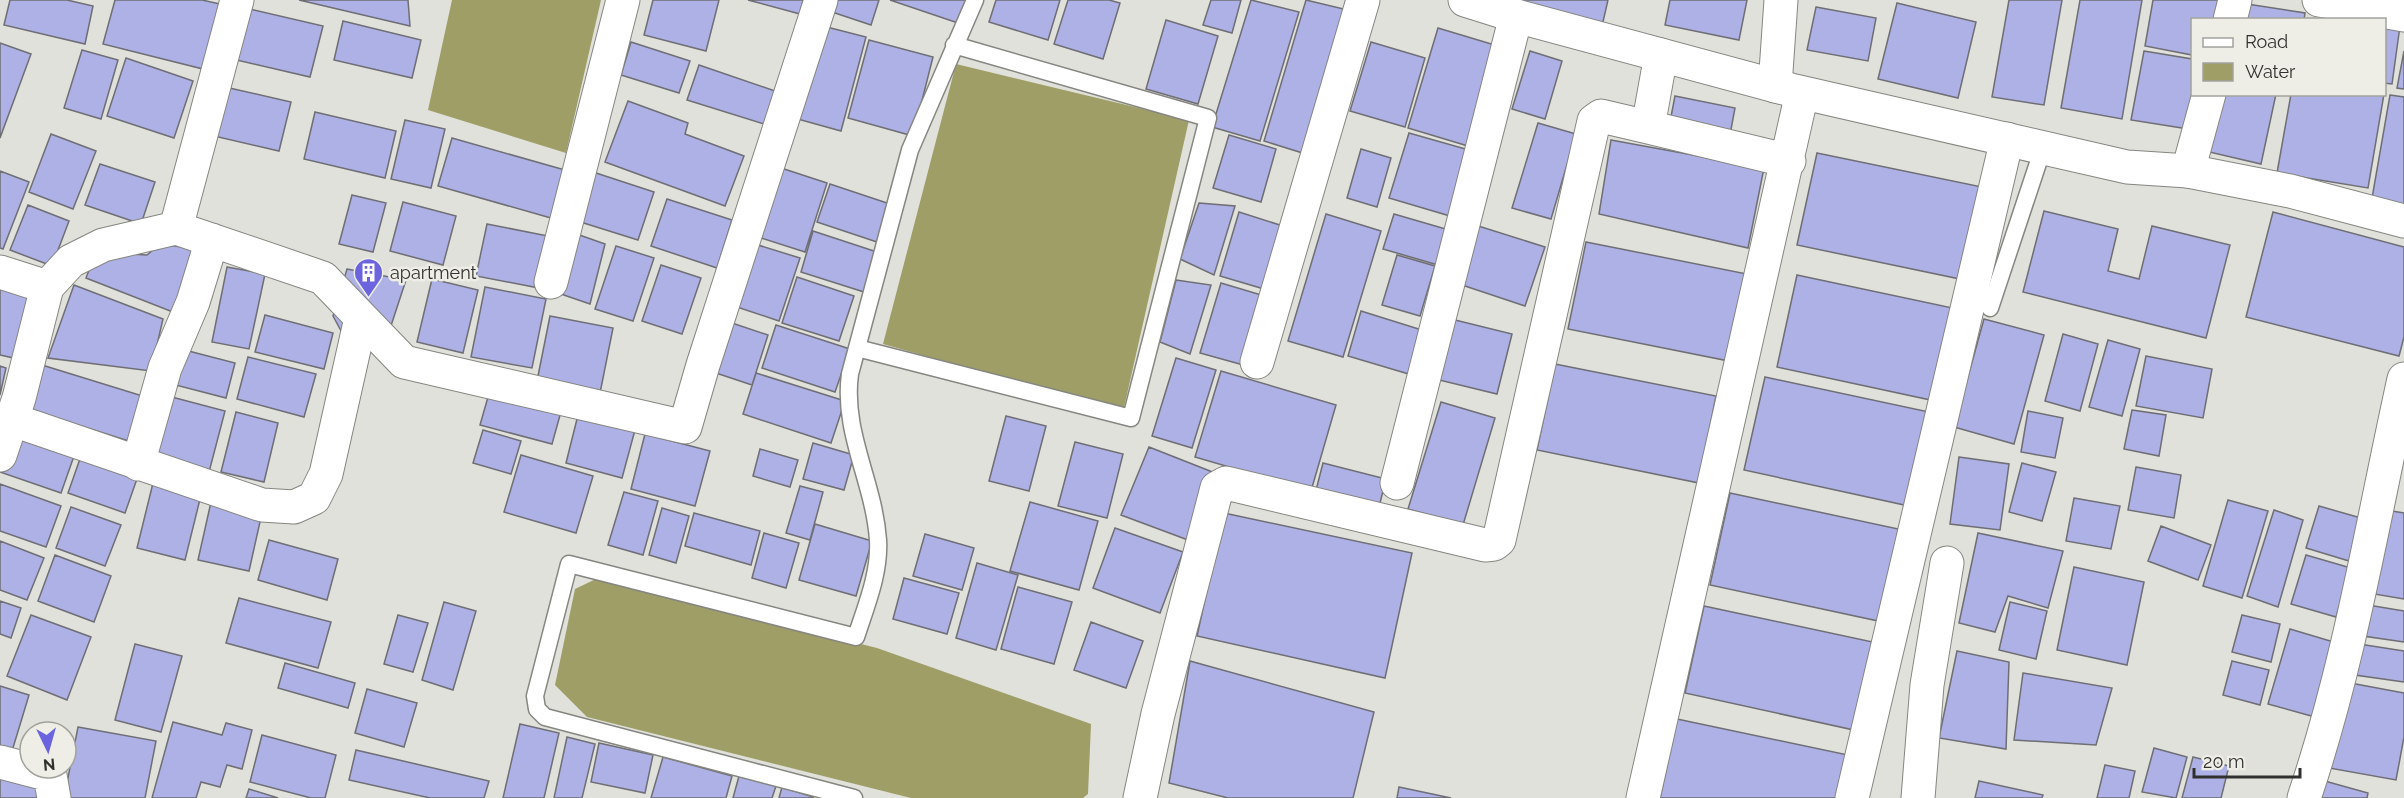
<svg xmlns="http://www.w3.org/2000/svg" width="2404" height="798" viewBox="0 0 2404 798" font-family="Raleway,sans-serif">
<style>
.water{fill:#9f9e67}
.building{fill:#aeb1e6;stroke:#6e6e74;stroke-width:1.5}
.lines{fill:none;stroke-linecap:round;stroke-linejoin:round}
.service-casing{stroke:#858680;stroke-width:19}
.minor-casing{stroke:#858680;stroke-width:35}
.tertiary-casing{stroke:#858680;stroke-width:35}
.service{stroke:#fff;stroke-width:16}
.minor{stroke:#fff;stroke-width:33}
.tertiary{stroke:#fff;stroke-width:33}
.labels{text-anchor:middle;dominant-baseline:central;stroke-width:5;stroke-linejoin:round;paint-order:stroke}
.poi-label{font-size:18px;fill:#30312e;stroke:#eeeee7;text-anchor:start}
</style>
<rect width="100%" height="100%" fill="#e0e1da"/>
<!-- water -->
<path class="water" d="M452,0h149l-35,153 -138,-43z
M956,64l233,56 -66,292 -240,-68z
M598,578l279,70 214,76 -3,70 -5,4h-172l-324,-81 -32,-32 20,-96z"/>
<!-- building -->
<path class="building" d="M10,0h57l26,6 -8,38 -81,-19z
M115,0h87l18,4 -17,65 -100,-25z
M299,0h109l2,26z
M653,0h66l-13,51 -62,-16z
M748,0h55l-3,14z
M836,0h43l-8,25 -39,-13z
M890,0h79l-8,24z
M996,0h64l-12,40 -59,-18z
M1068,0h41l11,3 -17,56 -49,-15z
M1211,0h30l-9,33 -29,-8z
M1251,0l48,12 -39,129 -48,-14z
M1306,0l46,11 -43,144 -45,-14z
M1505,0h103l-6,26z
M1670,0h77l-8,40 -74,-15z
M2009,0h53l-18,105 -52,-8z
M2080,0h62l-20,119 -61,-11z
M2153,0h70l-3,20h-28v35l-47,-9z
M1897,3l79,19 -18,76 -80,-19z
M2247,4l58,9 -1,7h-60z
M1816,7l60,11 -8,43 -61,-11z
M245,8l78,18 -13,51 -78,-18z
M1166,20l52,16 -20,68 -52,-15z
M343,21l78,19 -9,38 -78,-18z
M2384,24l16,2 -8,58 -8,-1z
M819,25l47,12 -25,94 -47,-13z
M1438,28l60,18 -30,100 -60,-18z
M869,40l64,17 -20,79 -65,-18z
M631,42l59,19 -11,32 -58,-18z
M1371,42l54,16 -20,69 -55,-16z
M0,43l31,11 -31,84z
M82,50l36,10 -17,59 -37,-11z
M1530,51l32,10 -17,58 -33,-10z
M2144,51l48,8 3,71 -64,-10z
M2404,51v38l-7,-1z
M126,58l67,23 -19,57 -67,-22z
M699,65l76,26 -11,33 -77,-24z
M225,87l66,15 -12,49 -65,-15z
M2218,94h58l-15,70 -56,-13z
M2291,94h93l-16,94 -91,-15z
M2390,95l14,2v113l-33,-6z
M1675,96l60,12 -6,32 -60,-13z
M628,101l60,22 -3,11 59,22 -19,50 -120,-44z
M315,112l81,19 -11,47 -81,-19z
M405,120l40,9 -14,59 -40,-9z
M1538,123l38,11 -25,85 -39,-11z
M1409,133l60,17 -19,66 -61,-18z
M51,134l45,17 -23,58 -44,-17z
M1229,135l47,14 -15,53 -48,-14z
M452,138l120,34 -14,48 -120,-34z
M1611,140l153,28 -16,80 -149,-34z
M1361,149l30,9 -14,49 -30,-9z
M1817,153l165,34 -22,92 -163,-34z
M100,164l55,18 -14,42 -56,-19z
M775,166l52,17 -22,69 -53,-17z
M0,171l29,11 -26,67 -3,-1z
M590,171l64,21 -16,48 -64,-20z
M830,184l63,21 -13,38 -63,-21z
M352,195l34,8 -13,49 -34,-8z
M667,199l65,21 -15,48 -66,-22z
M403,202l53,14 -13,49 -53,-14z
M1199,203l36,3 -21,69 -34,-16z
M28,205l41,16 -17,45 -42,-16z
M2044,211l74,18 -10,42 31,8 13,-53 78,19 -24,93 -183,-46z
M1239,212l44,14 -19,63 -44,-13z
M2273,212l131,35v90l-5,19 -153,-39z
M1326,214l55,17 -38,126 -55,-16z
M1394,214l55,16 -11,35 -55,-16z
M487,224l61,12 -9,52 -63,-12z
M1472,224l73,23 -20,59 -72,-24z
M813,231l64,21 -13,40 -63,-20z
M571,232l34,12 -15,60 -35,-12z
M745,241l55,17 -21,63 -54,-18z
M1586,242l161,32 -18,87 -161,-32z
M160,244l38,5 -15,67 -97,-38 10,-26 51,3z
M616,246l38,12 -21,63 -38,-12z
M1397,255l38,11 -15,50 -38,-11z
M661,265l40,13 -19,56 -40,-13z
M227,267l38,7 -16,75 -37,-7z
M347,269l59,11 -24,73 -35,-11 -14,-26z
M1797,275l165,35 -22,92 -163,-35z
M797,277l57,19 -15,45 -57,-18z
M432,279l46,11 -15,63 -46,-11z
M1176,280l35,5 -21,69 -30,-12z
M1221,283l47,14 -21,69 -47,-13z
M74,285l89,34 -12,52 -103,-13z
M0,287l34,9 -16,63 -18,-4z
M485,287l61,12 -14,69 -61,-11z
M1361,311l64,20 -13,44 -64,-19z
M265,315l68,18 -9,36 -69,-17z
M550,316l63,12 -13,65 -63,-12z
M1447,318l65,16 -15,60 -66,-16z
M720,319l48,16 -16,50 -48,-16z
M1984,319l60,16 -30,109 -60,-17z
M776,325l74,24 -15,43 -73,-24z
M2063,334l35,10 -18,67 -35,-10z
M2108,340l32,9 -18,67 -33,-9z
M177,348l58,15 -9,35 -58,-15z
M2146,356l66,13 -9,49 -67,-12z
M248,357l68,17 -12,43 -67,-18z
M1176,358l40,12 -24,78 -40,-12z
M1555,364l161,32 -17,87 -162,-33z
M42,365l107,33 -14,45 -108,-34z
M0,366l6,2 -6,27z
M1221,371l115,34 -25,86 -116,-34z
M756,373l89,28 -14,42 -88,-29z
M1765,377l164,35 -20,94 -165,-36z
M490,390l72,18 -10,36 -72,-19z
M168,396l57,15 -16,61 -57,-15z
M1441,402l54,16 -32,107 -55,-16z
M2132,410l34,5 -7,41 -35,-7z
M2028,411l35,7 -8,40 -34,-6z
M236,412l42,11 -14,59 -43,-10z
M578,415l57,15 -13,48 -56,-15z
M1006,416l40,10 -17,65 -40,-10z
M483,430l38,11 -10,33 -38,-11z
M645,434l65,17 -15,55 -64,-17z
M12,435l62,21 -13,37 -61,-21z
M1075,442l48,12 -16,64 -49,-12z
M813,443l41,12 -10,35 -41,-11z
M1149,447l66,26 -27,67 -67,-25z
M760,449l38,11 -8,27 -37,-11z
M521,455l72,21 -17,57 -72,-21z
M81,456l57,20 -13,37 -57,-20z
M1959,457l50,7 -9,66 -50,-6z
M1323,463l63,16 -9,36 -63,-17z
M2022,463l34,9 -14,49 -33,-9z
M2136,467l45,8 -7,43 -46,-8z
M153,483l48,12 -16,65 -48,-12z
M0,484l61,22 -15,41 -46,-16z
M800,486l23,6 -13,48 -24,-7z
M624,492l34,9 -15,54 -35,-10z
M1730,493l173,37 -20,92 -173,-37z
M2074,498l46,8 -9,43 -45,-8z
M2228,500l40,11 -26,87 -39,-12z
M211,502l51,11 -13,58 -51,-11z
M1030,502l68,19 -19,69 -69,-19z
M2319,506l42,12 -12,43 -43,-13z
M71,507l50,18 -16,41 -49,-18z
M662,508l27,8 -13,47 -27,-8z
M2274,510l29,10 -25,87 -31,-11z
M2386,510l18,3v86l-30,-5z
M694,513l66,18 -9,34 -66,-19z
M1224,513l188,40 -27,125 -188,-42z
M815,524l57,17 -16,55 -57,-16z
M2161,526l50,19 -13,35 -50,-19z
M1115,528l68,24 -23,61 -67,-25z
M764,533l35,10 -13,45 -34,-10z
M1978,533l85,18 -15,57 -40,-12 -13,36 -36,-9z
M925,534l49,14 -12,42 -49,-14z
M269,540l69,19 -11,41 -69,-20z
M0,541l44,17 -17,42 -27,-10z
M55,555l56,21 -17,46 -56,-21z
M2306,555l45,13 -15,49 -45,-13z
M977,563l41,12 -22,75 -40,-12z
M2074,567l70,15 -17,83 -70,-15z
M904,578l55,15 -12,41 -54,-15z
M1018,587l54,15 -18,62 -53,-15z
M239,598l92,24 -13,46 -92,-25z
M0,601l21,7 -10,30 -11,-4z
M444,602l32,9 -23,79 -31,-10z
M2010,602l37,9 -11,48 -37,-9z
M2368,605l36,6v31l-41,-6z
M1704,606l178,38 -19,88 -178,-39z
M31,615l60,22 -24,63 -60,-24z
M398,615l30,8 -15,49 -29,-8z
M2242,615l38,9 -9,38 -39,-10z
M1091,622l52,19 -17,47 -52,-18z
M2290,629l47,14 -22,74 -47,-13z
M135,644l47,12 -21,76 -46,-12z
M2359,644l45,7v31l-49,-7z
M1957,651l52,11 -3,87 -67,-11z
M1190,661l184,51 -21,86h-125l-59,-15z
M2232,661l37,9 -9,35 -37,-10z
M285,663l70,20 -7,25 -70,-20z
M2023,673l89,15 -16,57 -82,-5z
M2345,682l59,11v44l-8,43 -67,-12z
M0,686l29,9 -20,66 -9,-3z
M367,689l50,14 -13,44 -49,-14z
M1677,719l171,36 -9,43h-179z
M173,722l49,13 4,-12 26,7 -10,39 -15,-4 -7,22 -19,-5 -5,16h-44z
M520,724l39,9 -15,65h-41z
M78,727l78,14 -11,57h-81z
M262,735l74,20 -11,43h-14l-61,-16z
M567,737l28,7 -13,54h-28z
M599,743l54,12 -8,38 -54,-11z
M2154,748l33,9 -11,41 -34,-6z
M356,750l133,31 -5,17h-54l-81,-18z
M663,757l69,19 -6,22h-75z
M2193,757l36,9 -8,32h-39z
M2105,765l30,6 -6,27h-32z
M0,769l51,14 -5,15h-46z
M739,776l37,10 -4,12h-39z
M2314,778l54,15 -1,5h-59z
M1979,781l64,14 -1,3h-67z
M782,787l31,10v1h-34z
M1399,787l52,11h-54z
M249,789l29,9h-32z"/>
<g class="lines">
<defs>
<path id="service" d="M1990,308l53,-160
M857,348l274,70 77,-300 -254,-73
M854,798l-309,-81 -8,-8 -2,-13 34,-132 287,73c10,-31 24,-64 22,-97 -4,-58 -36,-108 -28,-166l60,-224 65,-150"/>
<path id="minor" d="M2319,0l85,15
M2230,20l5,-20
M1775,86l6,-86
M1648,127l141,34
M2188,171l21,-77
M176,228l61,-228
M0,272l47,15 24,-26 32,-16 73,-17 147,50 81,84 281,65 18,-62 118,-365
M551,282l72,-282
M1257,362l106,-362
M13,420l249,85 32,2 20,-9 12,-24 35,-156
M0,455l19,-57 28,-111
M138,464l27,-96 28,-66 19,-62
M1397,483l119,-467
M0,762l50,13 4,23
M1140,798l18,-84 59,-226 9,-5 259,62 9,-1 5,-4 95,-419 7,-5 47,11 13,-72
M1643,798l159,-705
M1852,798l155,-659
M1918,798l9,-113 20,-122
M2304,798c46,-136 69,-279 100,-419"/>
<path id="tertiary" d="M1465,0l51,16 275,74 336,77 61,4 102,20 114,30"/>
</defs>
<!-- service casing -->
<use href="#service" class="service-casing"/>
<!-- minor casing -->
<use href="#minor" class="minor-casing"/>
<!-- tertiary casing -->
<use href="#tertiary" class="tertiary-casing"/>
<!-- service -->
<use href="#service" class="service"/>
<!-- minor -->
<use href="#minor" class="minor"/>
<!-- tertiary -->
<use href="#tertiary" class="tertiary"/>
</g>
<!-- icons -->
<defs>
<symbol id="building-pin" viewBox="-11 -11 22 30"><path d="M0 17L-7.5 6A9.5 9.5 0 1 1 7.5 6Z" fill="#6b64de" stroke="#eeeee7"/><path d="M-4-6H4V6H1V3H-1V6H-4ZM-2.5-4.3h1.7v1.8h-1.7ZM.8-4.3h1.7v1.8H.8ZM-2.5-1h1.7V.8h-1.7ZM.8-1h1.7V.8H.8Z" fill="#fff"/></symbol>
</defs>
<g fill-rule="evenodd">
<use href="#building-pin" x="352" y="256" width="33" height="45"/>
</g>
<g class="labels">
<!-- poi labels -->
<g class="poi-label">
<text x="390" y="272">apartment</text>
</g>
</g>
<!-- legend -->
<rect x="2191" y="18" width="195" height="78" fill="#eeeee7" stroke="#a2a29d" stroke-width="1.5"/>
<rect x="2203" y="38" width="30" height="9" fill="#ffffff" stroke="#a2a29d" stroke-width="1.5"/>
<text x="2245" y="48" font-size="18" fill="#30312e">Road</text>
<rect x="2203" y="63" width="30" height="18" fill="#9f9e67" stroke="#a2a29d" stroke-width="1.5"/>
<text x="2245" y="78" font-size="18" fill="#30312e">Water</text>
<!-- north arrow -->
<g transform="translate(48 750) rotate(175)"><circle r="28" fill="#eeeee7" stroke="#a2a29d" stroke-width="1.5"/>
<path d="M0-4.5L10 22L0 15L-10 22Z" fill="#6b64de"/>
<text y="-9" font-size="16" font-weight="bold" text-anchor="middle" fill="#30312e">N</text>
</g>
<!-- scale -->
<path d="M2194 768v9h106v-9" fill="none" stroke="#30312e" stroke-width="3"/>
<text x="2203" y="768" font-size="18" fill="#30312e" stroke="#eeeee7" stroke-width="4.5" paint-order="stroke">20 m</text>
</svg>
